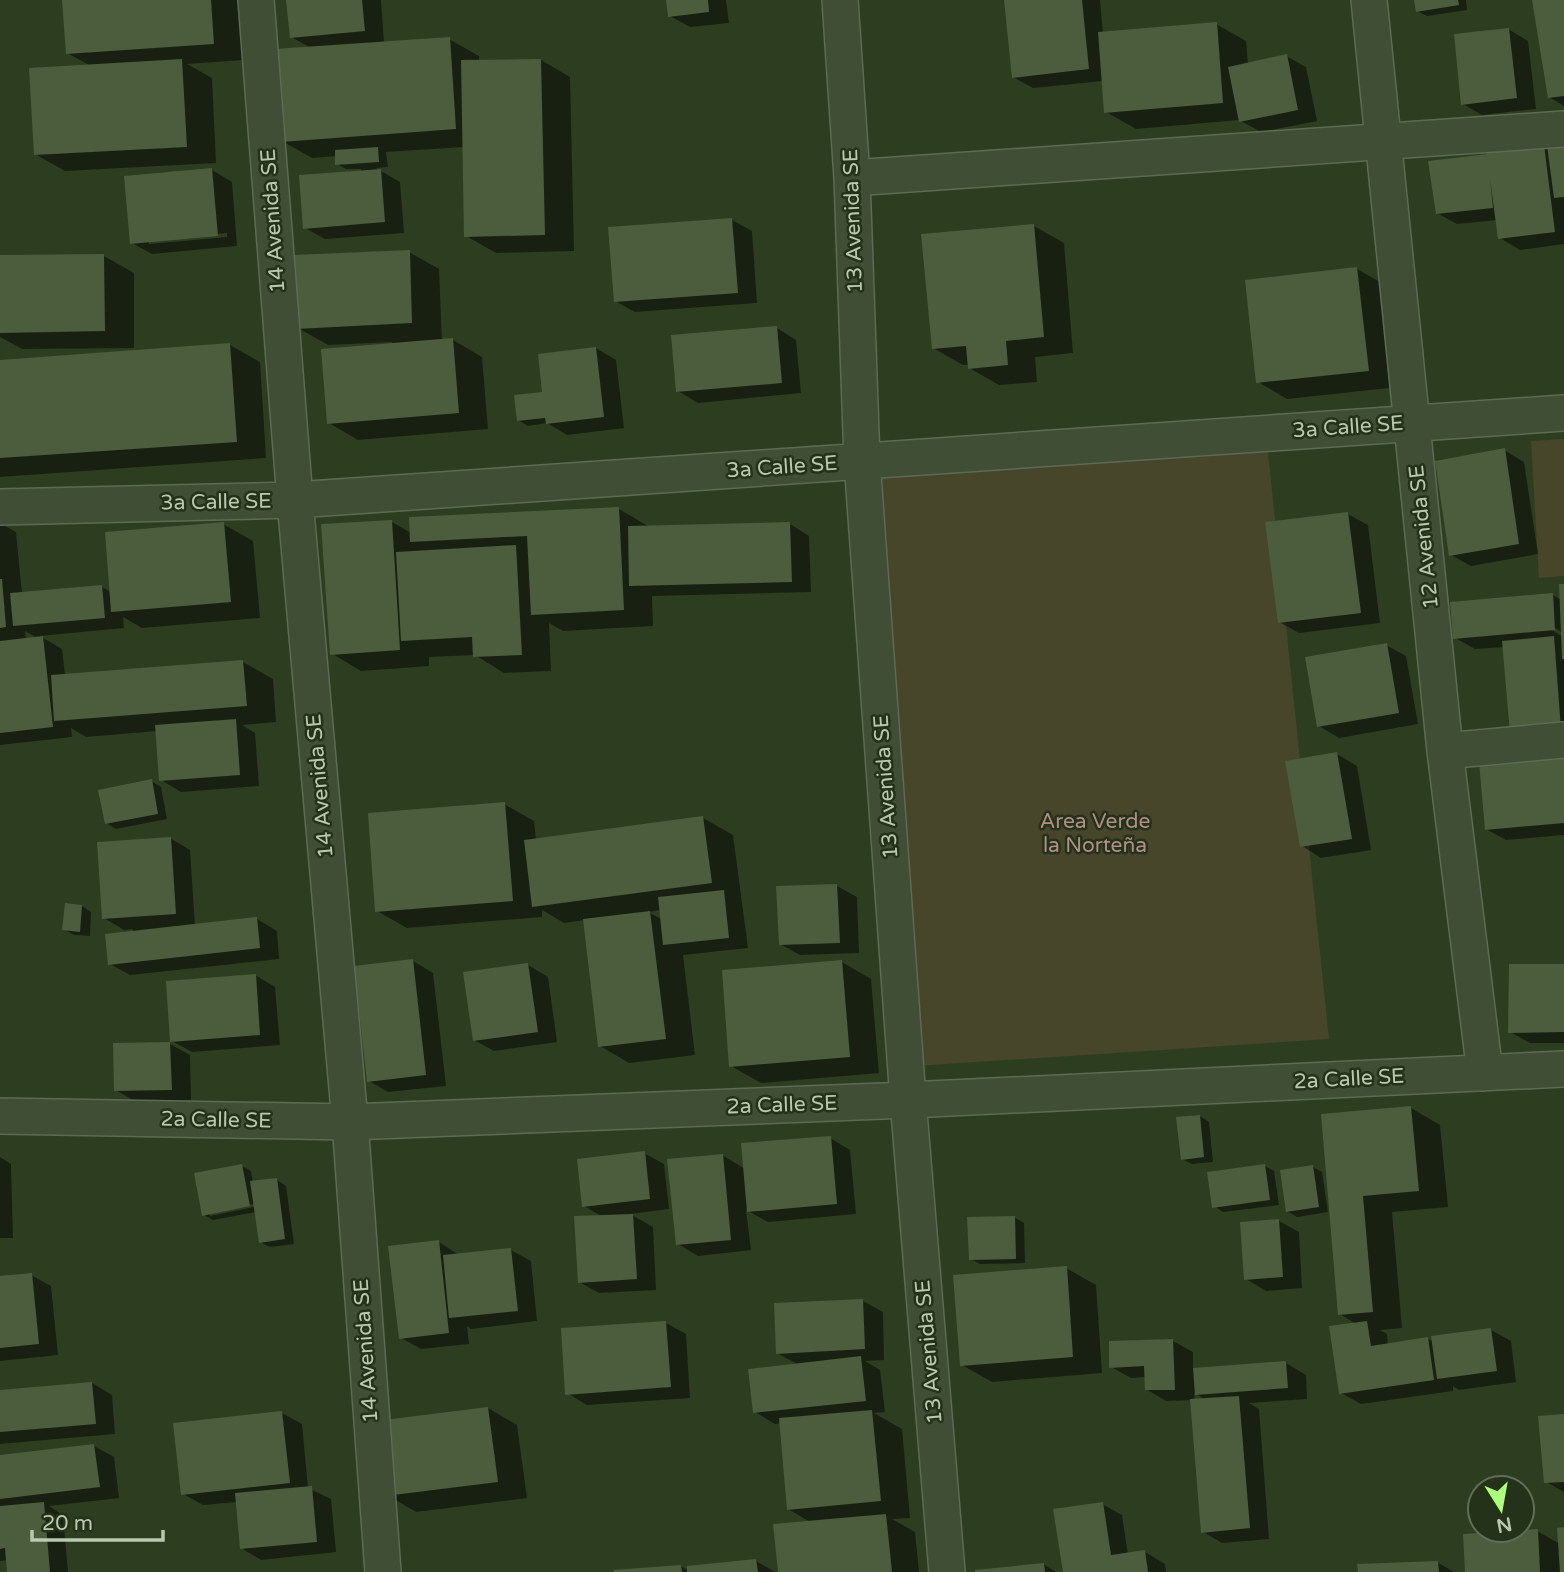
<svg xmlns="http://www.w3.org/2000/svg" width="1564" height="1572" viewBox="0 0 1564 1572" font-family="'Varela Round',sans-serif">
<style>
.green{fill:#47452a}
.shadow{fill:#0007;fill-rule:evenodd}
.building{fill:#4b5d3c}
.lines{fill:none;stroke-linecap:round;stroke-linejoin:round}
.minor-casing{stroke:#5c6b53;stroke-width:38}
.minor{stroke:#3f4e35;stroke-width:35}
.labels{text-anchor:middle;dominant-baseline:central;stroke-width:5;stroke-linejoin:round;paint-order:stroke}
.street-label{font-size:21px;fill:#b9c9b0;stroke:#24321a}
.park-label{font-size:21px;fill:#b18e84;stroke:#24321a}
</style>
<rect width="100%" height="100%" fill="#2d3e20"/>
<!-- green -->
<path class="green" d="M1564,439v137l-25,2 -8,-137z
M1268,452l61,587 -430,28 -41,-599z"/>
<!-- shadow -->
<path class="shadow" d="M64,0h175l4,60 -56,4 25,14 4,85 -151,8 -30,-17 56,-88 -24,-13z
M288,0h93l3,43 65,-4 30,17v6l62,-2 29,17 4,174 -78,2 -30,-17 -2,-89 -78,5 2,15 -12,1 24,14 4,51 -79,6 -20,-11 56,-56v-3h-15l-9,-5v-8l-25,2 -30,-17 29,-93 -20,-11z
M668,0h58l3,23 -39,4 -20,-11z
M1005,0h95l3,33 113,-9 30,17 2,23 38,-8 20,11 11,54 -56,11 -22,-12 -103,9 -30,-17 -3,-31 -70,7 -20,-11z
M1416,0h50l1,10 -40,6 -10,-5z
M1534,0h30v106l-15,-9z
M1508,29l20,12 8,68 -54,6 -19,-11z
M1564,138v106l-44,6 -20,-12 -2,-18 -41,4 -20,-11 52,-57z
M212,170l20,12 5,64 -85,8 -20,-11zM227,233v4l-78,7v-4z
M732,220l20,11 5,72 -122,9 -20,-11z
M1034,226l30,17 9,110 -38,4 2,25 -38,3 -30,-17v-3h-6l-30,-17z
M409,252l30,17 3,72 11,-1 29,17 6,72 -130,11 -29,-17 64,-78 -1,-3 -64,3 -30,-17z
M104,256l30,17v75l-112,1 -22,-12v-80z
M1357,269l30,17 11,101 -111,12 -29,-17z
M777,328l19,12 5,53 -103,10 -20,-12z
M230,345l30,17 6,96 -266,19v-116z
M596,348l20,12 8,68 -57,7 -20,-12 -19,3 -10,-6 23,-26z
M1504,450l20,12 14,92 -67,12 -20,-11z
M619,509l29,17 142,-2 19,12 2,56 -159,4 1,30 -90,5 -14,-8 2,48 -47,2 -29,-18 -46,2v9l-68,5 -30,-18 61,-131 19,11z
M1348,514l20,11 12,98 -81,10 -20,-11z
M0,523l16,9 6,62 80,-7 9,5 112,-68 30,17 7,77 -118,10 -19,-11 1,11 -84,8 22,13 3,26 178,-13 30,17 3,43 -34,3 13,8 4,53 -78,6 -20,-12 -4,-49 -71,6 -15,-9 1,9 -72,8zM25,631l12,7 -11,1z
M1564,586v149l-59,-88 -30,2 -20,-11 98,-43 8,5zM1548,624l15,9v4l-16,-10z
M1386,645l20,11 12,68 -79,14 -20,-12z
M1337,754l20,12 14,84 -50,8 -19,-12z
M1564,756v79l-58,5 -20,-11z
M151,781l10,6 6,32 -51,10 -10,-6z
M504,804l30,17 2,19 167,-22 30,17 15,113 -65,7 12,100 -66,8 -29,-17 -15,-126 -21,3 -22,-13v7l-135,11 -30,-17zM661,910l2,10 -15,-8z
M170,838l20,12 5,76 62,-7 20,12 2,28 -149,16 -20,-11 23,-32v-3l-9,1 -20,-12z
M837,886l20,11 2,56 -59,2 -20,-11z
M82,906l9,6 -1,24 -16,-1 -10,-6z
M413,961l20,12 13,113 -58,6 -19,-11z
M842,962l29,17 8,94 -118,10 -30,-17z
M528,965l20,12 9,65 -63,9 -20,-11z
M1564,966v77h-34l-20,-11z
M255,975l20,12 5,58 -88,7 -20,-11z
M170,1044l20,11 1,45 -55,2 -20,-12z
M1411,1108l29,17 8,82 -56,5 10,116 -22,2 7,4 1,11 40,-6 6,3 57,-12 20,11 5,41 -57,8 -6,-4v5l-92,13 -20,-11 15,-69 -16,-10 -17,-198z
M1200,1116l9,6 4,40 -21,2 -10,-5z
M830,1138l20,12 6,64 -88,8 -22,-12 5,40 -53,6 -20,-12 44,-89 23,14z
M644,1153l20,11 5,45 -39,5 23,13 3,63 -57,3 -20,-11 24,-65 -19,-11z
M0,1157l11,7 2,74h-13z
M242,1166l9,5 2,12 24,-3 9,6 8,58 -24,3 -10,-5 -4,-30 -43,8 -9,-5zM259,1203v3l-49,10v-4z
M1265,1166l9,5 5,34 -56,7 -9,-6z
M1313,1167l9,5 6,40 -31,5 -10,-6z
M1014,1217l10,6 1,40 -45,1 -9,-5z
M1279,1221l20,11 3,56 -36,3 -20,-12z
M439,1242l20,13 52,-5 20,11 6,60 -66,8 -4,-3 2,18 -48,5 -20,-11z
M1066,1268l30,17 6,88 -110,9 -30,-17z
M31,1275l20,11 7,69 -58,6v-83z
M863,1301l20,11 1,48 -19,1 15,9 5,42 -11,1 28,16 8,89 -18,1 23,13 4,40h-140l33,-49 -24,-14 -7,-86 -6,1 -20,-12 44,-47 -22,-12z
M666,1323l20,11 4,64 -103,7 -20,-12z
M1173,1341l20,11v17l93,-6 20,12 1,24 -58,4 10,6 10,130 -47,4 -19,-11 -11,-132 -26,1 -20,-12v-12l-15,1 -20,-11zM1194,1393l12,7 -11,1z
M92,1383l20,12 3,39 -115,10v-53z
M488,1408l29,17 10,73 -111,14 -29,-17z
M282,1413l20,11 6,64 23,11 5,53 -75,8 -20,-12 -4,-46 -34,3 -20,-11z
M1564,1415v77l-18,-10z
M94,1446l20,11 5,41 -70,8 14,9 5,57h-59l-1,-12 -8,1v-104z
M1102,1504l20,11 6,40 17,-3 20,12 1,8h-101z
M1564,1529v43h-97l70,-41 23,13z
M756,1561l19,11h-164l70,-6 8,5z
M1437,1562l17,10h-95z
M1043,1564l13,8h-80z"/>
<!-- building -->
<path class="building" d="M62,0h149l3,44 -148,10z
M286,0h76l3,31 -75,7z
M666,0h42l1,12 -41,5z
M1004,0h78l7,69 -77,9z
M1414,0h44l1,5 -43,7z
M1532,0h32v96l-16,2z
M1217,22l6,81 -119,10 -6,-81z
M1509,28l8,70 -56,7 -7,-71z
M450,37l6,92 -175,13 -7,-93z
M1287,54l11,56 -59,12 -11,-55z
M182,59l5,88 -153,8 -5,-87z
M541,59l4,176 -81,2 -3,-177z
M1564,136v61l-10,1 -8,-60z
M1543,137l12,95 -57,7 -8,-60 3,29 -57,6 -8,-53 59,-7 -1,-9z
M378,147l1,15 -44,3v-15z
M212,168l6,68 -88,8 -6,-68z
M381,169l4,53 -82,7 -4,-54z
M732,218l6,75 -124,9 -6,-75z
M1034,224l10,113 -38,4 2,24 -40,4 -2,-23 -34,3 -11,-115z
M410,250l2,73 -116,6 -3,-74z
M104,254l1,77 -105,2v-78z
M1357,267l12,104 -113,12 -11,-103z
M777,326l5,57 -106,9 -5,-57z
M453,338l6,75 -132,11 -6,-75z
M230,343l7,99 -237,16v-98z
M596,347l8,70 -58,7 -1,-6 -28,3 -3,-26 28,-3 -4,-38z
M1505,448l14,96 -70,12 -14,-95z
M619,507l5,103 -93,5 -4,-79 -117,6 -1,-25z
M1348,512l13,101 -83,10 -13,-101z
M392,520l8,130 -70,5 -9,-131z
M224,522l7,80 -120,10 -6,-80z
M790,522l2,60 -163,4 -1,-60z
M516,545l6,110 -49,2 -1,-20 -71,4 -5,-89z
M0,579h2l4,48 -6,1z
M1559,584h5v75h-2z
M102,585l3,33 -92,8 -3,-33z
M1553,593l2,37 -102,9 -3,-37z
M43,636l10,91 -53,6v-92z
M1554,636l7,93 -51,4 -8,-92z
M1387,643l12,70 -82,14 -12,-70z
M243,660l4,46 -193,15 -3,-46z
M236,719l4,56 -81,6 -4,-56z
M1337,752l15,87 -52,8 -15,-86z
M1564,754v69l-79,7 -6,-68z
M152,779l6,35 -53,10 -7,-34z
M505,802l8,99 -138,11 -7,-99z
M703,816l9,67 -180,24 -8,-67z
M171,837l5,77 -74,5 -5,-77z
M837,884l3,59 -61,2 -3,-59z
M724,890l5,48 -66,7 -5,-48z
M65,903l17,2 -2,27 -18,-2z
M650,911l16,128 -68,8 -15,-128z
M257,917l3,31 -152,17 -3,-31z
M413,959l13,116 -59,7 -13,-116z
M842,960l8,97 -121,10 -7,-97z
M528,963l10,69 -65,9 -10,-69z
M1509,964h55v68l-56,1z
M256,974l4,61 -90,7 -4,-61z
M170,1042l2,48 -58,1 -1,-48z
M1411,1106l8,85 -56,5 10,116 -35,3 -17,-201z
M1200,1115l4,42 -23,3 -5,-43z
M831,1136l6,68 -90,8 -6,-69z
M645,1151l5,48 -68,8 -5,-48z
M723,1154l8,86 -55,5 -9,-86z
M242,1164l8,42 -48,10 -8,-43z
M1265,1164l5,36 -58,8 -5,-36z
M1313,1165l6,42 -33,5 -6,-42z
M277,1178l8,61 -26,4 -9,-62z
M633,1214l4,65 -59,4 -4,-67z
M1015,1216l1,43 -47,1 -2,-43z
M1279,1219l4,58 -39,3 -4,-58z
M439,1240l10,93 -50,6 -11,-93z
M511,1248l7,63 -69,7 -6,-63z
M1067,1266l6,91 -113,9 -7,-91z
M32,1273l7,71 -39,4v-72z
M863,1299l2,50 -89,5 -2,-51z
M666,1321l5,66 -106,8 -4,-67z
M1367,1321l4,25 57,-9 6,43 -95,14 -10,-68z
M1491,1328l6,43 -60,8 -6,-43z
M1173,1339l2,51h-30l-1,-24 -35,2v-27z
M861,1356l5,45 -113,12 -5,-44z
M1286,1361l2,27 -93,7 -2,-27z
M92,1382l4,42 -96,8v-42z
M1239,1396l11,132 -49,5 -11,-134z
M488,1407l10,75 -113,14 -9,-75z
M872,1410l9,91 -94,9 -8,-92z
M282,1411l8,72 -109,12 -8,-72z
M1564,1414v68l-20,1 -6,-67z
M94,1444l6,43 -100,12v-44z
M312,1486l5,56 -77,7 -5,-56z
M44,1502l6,70h-43l-2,-24 -5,1v-43z
M1103,1502l8,53 34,-5 3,22h-85l-10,-63z
M886,1514l6,58h-114l-5,-48z
M1564,1527v45h-4l-3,-44z
M1538,1529l2,43h-75l-2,-38z
M756,1559l2,13h-71v-6z
M1438,1561l1,11h-81l-1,-8z
M1044,1563l1,9h-70v-2z
M681,1565l1,7h-68l-1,-2z"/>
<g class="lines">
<defs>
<path id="minor" d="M256,0l39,500 55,622 33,450
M840,0l12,178 10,283 46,639 39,472
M1369,0l76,751 40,322
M852,178l712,-49
M0,507l295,-7 1269,-87
M1445,751l119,-11
M0,1116l350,6 558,-22 656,-31"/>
</defs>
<!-- minor casing -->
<use href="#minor" class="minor-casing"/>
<!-- minor -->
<use href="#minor" class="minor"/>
</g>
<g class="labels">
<!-- street labels -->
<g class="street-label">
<text transform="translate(273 221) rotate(-94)">14 Avenida SE</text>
<text transform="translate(853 221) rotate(-92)">13 Avenida SE</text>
<text transform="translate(1348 427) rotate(-4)">3a Calle SE</text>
<text transform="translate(782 467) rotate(-4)">3a Calle SE</text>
<text transform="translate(216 502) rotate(-1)">3a Calle SE</text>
<text transform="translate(1424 537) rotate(-96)">12 Avenida SE</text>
<text transform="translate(320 786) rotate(-95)">14 Avenida SE</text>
<text transform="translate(886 787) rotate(-94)">13 Avenida SE</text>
<text transform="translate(1349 1079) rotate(-3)">2a Calle SE</text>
<text transform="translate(782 1105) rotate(-2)">2a Calle SE</text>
<text transform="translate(216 1120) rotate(1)">2a Calle SE</text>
<text transform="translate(366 1351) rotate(-94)">14 Avenida SE</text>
<text transform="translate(929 1352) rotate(-95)">13 Avenida SE</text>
</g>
<!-- park labels -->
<g class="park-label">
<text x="1095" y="821">Area Verde<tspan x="1095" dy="24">la Norteña</tspan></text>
</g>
</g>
<!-- north arrow -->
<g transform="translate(1501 1509) rotate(169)"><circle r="33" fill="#24321a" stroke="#606e56" stroke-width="2"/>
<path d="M0-5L12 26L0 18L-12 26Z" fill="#afff7f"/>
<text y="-10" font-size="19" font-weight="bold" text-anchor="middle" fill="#b9c9b0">N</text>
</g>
<!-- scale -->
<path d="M32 1530v10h131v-10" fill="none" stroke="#b9c9b0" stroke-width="3.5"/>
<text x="42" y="1530" font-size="21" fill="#b9c9b0" stroke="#24321a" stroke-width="5" paint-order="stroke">20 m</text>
</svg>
